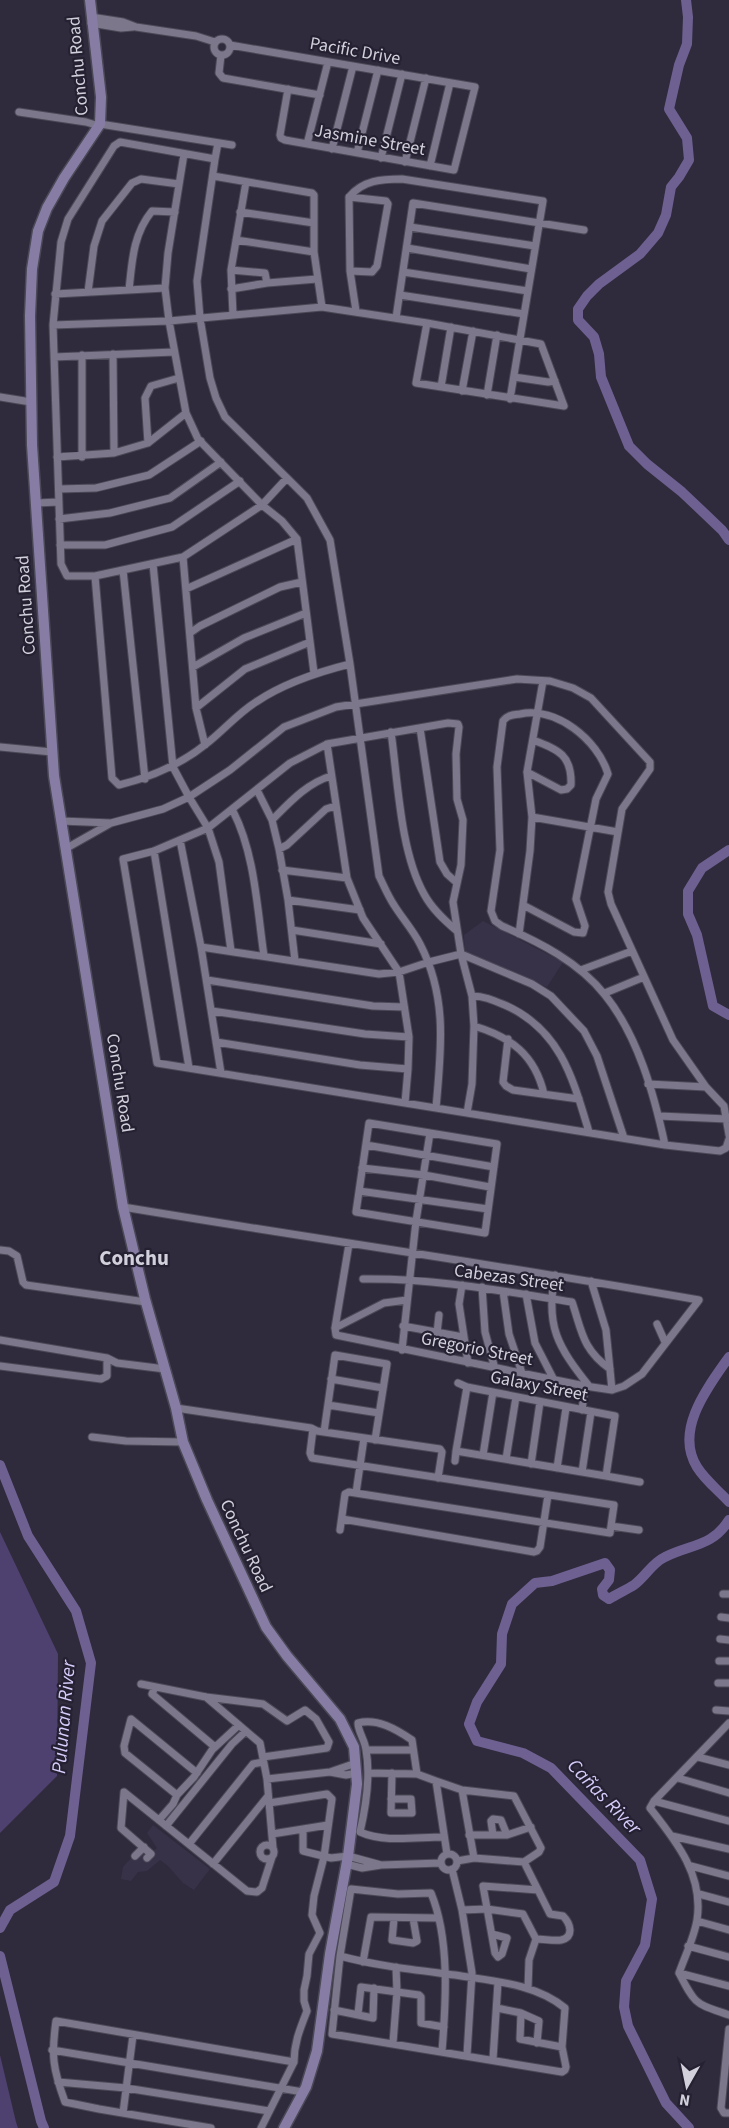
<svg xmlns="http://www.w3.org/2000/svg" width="729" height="2128" viewBox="0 0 729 2128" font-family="'Source Sans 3',sans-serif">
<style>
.built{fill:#383249}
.grass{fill:#4e406f}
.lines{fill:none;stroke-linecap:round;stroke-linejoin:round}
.river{stroke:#6e6192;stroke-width:10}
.minor-casing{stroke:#4b4857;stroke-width:9}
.secondary-casing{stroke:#4b4857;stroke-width:13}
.minor{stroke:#7c778b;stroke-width:7}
.secondary{stroke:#877da4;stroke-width:10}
.labels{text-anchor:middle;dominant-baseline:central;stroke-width:4.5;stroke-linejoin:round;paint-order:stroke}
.street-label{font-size:18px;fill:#d2d0db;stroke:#252132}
.water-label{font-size:20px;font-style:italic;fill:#d7ccfa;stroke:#252132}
.quarter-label{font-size:21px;font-weight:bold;fill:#d2d0db;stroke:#252132}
</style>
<rect width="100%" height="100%" fill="#2f2b3c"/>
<!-- built -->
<path class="built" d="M483,921l80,41 -16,25 -82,-34 -1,-18z
M153,1825l57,44 -16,21 -11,-7 -15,-17 -8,-6 -13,11 -9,1 -7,9 -10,-2 2,-12 19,-21 9,7 6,-5 -10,-15z"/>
<!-- grass -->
<path class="grass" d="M0,1532l58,122 -1,122 -57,57z
M0,2055l16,67 2,6h-18z"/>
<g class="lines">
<!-- river -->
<path class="river" d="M686,0l2,17 -1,27 -8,21 -10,44 18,29 2,22 -10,17 -8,10 -5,28 -8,18 -18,21 -41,30 -12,12 -9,13v11l16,17 5,17 2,23 28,69 18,18 35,28 40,38 7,10
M729,850l-27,18 -14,23v23l9,21 16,71 16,9
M729,1357c-21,30 -55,73 -32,110 8,13 22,24 32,35
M0,1465l28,71 48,75 15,52 -21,173 -16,46 -44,28 -10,18
M0,1956l41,165 3,7
M689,2128l-23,-25 -38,-77 -4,-19 2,-26 19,-36 7,-46 -12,-39 -89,-92 -28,-15 -46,-12 -8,-17 8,-22 24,-38 1,-30 10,-30 23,-21 17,-2 53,-18 5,7 -1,10 -7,9 1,6 6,4c8,-5 17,-9 25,-14 12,-9 18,-22 31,-28 26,-13 47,-10 64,-37"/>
<defs>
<path id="minor" d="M91,17l32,5 13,5 60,9 19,6
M91,23l30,5 12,-1
M214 47a8 8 0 1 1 16 0a8 8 0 1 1-16 0Z
M230,45l245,42 -21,83 -169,-30 -4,-2 -1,-3 8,-46
M221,55l-2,18 4,5 97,17
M19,112l67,10 13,4
M100,124l132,21
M120,142l95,17 -18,122 3,37 10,60 6,20 9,19 62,61 -25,27 -79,52 -88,19h-28l-6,-12 -8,-239 8,-83 7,-23 46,-73z
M307,144l21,-82
M332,149l21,-83
M357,153l21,-83
M184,154l-16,99 -3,35 4,33 17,92 12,26 64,66 20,16 15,18 17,134
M381,158l21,-84
M215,159l3,-16
M405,162l21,-84
M430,166l20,-83
M213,176l99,17 2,2v57l8,55
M349,197l37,4 2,3 -11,62 -5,6 -22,-1 -1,-74c14,-17 33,-18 53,-18l141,22 -33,198
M240,212l74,11
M410,227l125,19
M236,240l78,12
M407,248l124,21
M231,270l34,3 2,10
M350,271l6,40
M403,272l125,19
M231,289l36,-6 50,-4
M129,290c3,-28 4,-56 23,-79l23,1
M88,292l6,-46 8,-25 30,-38 9,-4 38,5
M55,294l110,-6
M400,295l124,19
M233,315l-2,-45 15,-88
M396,318l17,-115 171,27
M427,323l114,21 23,62 -148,-23z
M53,325l116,-4 153,-14 105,16
M113,354l1,99
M54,357l120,-5
M514,377l34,5 7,-1
M441,387l10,-60
M462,391l11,-60
M487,395l10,-60
M0,397l31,5
M148,443l-3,-45 6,-12 28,-8
M57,457l57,-4 34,-10 38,-30
M82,457v-102
M287,478l20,20 23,42 20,124 29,212c5,10 9,20 15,29 8,13 19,25 26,39 28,54 21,106 16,164
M59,489l37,-1 53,-13 52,-34
M36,503l23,-1
M59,519l51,-6 60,-15 51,-36
M60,545h45l67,-18 68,-46
M183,557l13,151 9,37
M153,564l20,203 16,30 19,31 11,34 12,89
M123,570l22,209
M95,576l17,202 7,7c33,-8 61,-20 87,-41 17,-13 32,-31 50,-42 28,-19 62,-30 94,-38
M186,589l111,-50
M190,633l10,-7 80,-39 22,-5
M193,667l51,-29 62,-25
M196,708l49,-39 65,-27
M420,728l20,134 7,12 10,9
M391,732c7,49 9,119 33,162 8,15 20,26 33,37
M327,744l20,134 16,40 36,54 10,65 -1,32 -3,34
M0,747l52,5
M527,772l34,18 6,-1 4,-4c1,-30 -12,-35 -38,-45
M257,790l15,30 7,29 9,51 7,61
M233,811c22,43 24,97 31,145
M532,817l86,15
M272,820c17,-17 35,-37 59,-44
M61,821l50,2 52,-14 26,-12 41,-27 54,-43 52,-20 181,-28 33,2 23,7 18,10 59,64v7l-28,40 -14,83 3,12 62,136 33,47 18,19 5,29
M180,840l21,107 20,126
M65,849l46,-26
M279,849l8,-4 39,-36 9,-3
M154,851l35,217
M282,870l65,8
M288,900l72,10
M523,905l51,27 9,1 2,-7 -9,-27 20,-100 12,-25c-10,-34 -52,-68 -88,-60 -7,1 -13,1 -17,7l-6,46 3,83 -9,61 4,10 7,5c37,16 77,36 103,69 33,41 49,99 60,150
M292,930l89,14
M519,934l11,-83 2,-34 -5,-45 16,-91
M201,947l178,27 20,-2 30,-10 32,-8 71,30 19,12 33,35 13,25 27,82
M581,970l51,-19
M207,980l166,26 31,1
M605,993l39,-16
M472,996c13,0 23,5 35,10 54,25 66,73 82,126
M212,1011l153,23 44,3
M474,1026c37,11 61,29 70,68
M508,1039l-5,43 3,4 7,4 66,9
M216,1042l144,23 48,4
M648,1084l58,3
M467,1113l5,-29 2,-58 -2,-30 -11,-42 -8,-52 8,-37 2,-45 -6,-21 -1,-45 3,-27 -1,-3 -10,-1 -121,21 -37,19 -82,65 -54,23 -31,8 34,204 508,82 55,6 6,-3 3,-9
M659,1116l68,3
M369,1123l128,21 -12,89 -129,-21z
M366,1145l128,22
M362,1168l62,7 66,12
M359,1191l129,18
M123,1207c192,32 384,59 576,93l-57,74 -18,12 -12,4 -27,-4 -249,-51 -1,-7 14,-84
M0,1250l9,1 8,5 6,26 3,3 120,17
M555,1275c-10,51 3,72 34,111
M363,1279c72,-1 139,12 209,23 10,29 10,47 38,67
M591,1281l15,49 6,60
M462,1285l-3,19 9,59
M482,1287l3,45 10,37
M503,1291l6,43 13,39
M526,1294l9,49 19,37
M657,1324l8,18
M403,1326l60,11
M335,1328l49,-25 23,-3
M437,1333l2,-18
M0,1340l107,18 10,5 48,6
M402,1350l14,-129 14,-88
M0,1366l101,13 6,-3v-18
M331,1379l52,9
M328,1405l51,8
M176,1408l135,20 6,3 123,18 2,3 -4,26
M582,1410l3,-24
M313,1429l-3,24 2,5 302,47 -4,28 -261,-41 -4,2 -5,36
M324,1432l11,-77 52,9 -12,76
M92,1437l34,4 57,1
M456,1451l11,-64
M483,1455l10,-63
M506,1459l10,-62
M455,1461l1,-10 150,25 9,-60 -148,-29 -9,-4
M531,1464l9,-62
M557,1468l9,-60
M582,1472l9,-60
M606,1476l34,6
M356,1493l8,-55
M342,1519l192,33 3,-1 3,-4 8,-52
M611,1526l28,4
M723,1594h6
M721,1617l8,1
M720,1639l9,1
M719,1661h10
M718,1683h11
M141,1684l65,13 57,7 24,17 18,-11 11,9 13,23 -2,6 -64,9
M155,1687l-3,7 63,53
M206,1697l54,46 7,36 6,69
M716,1710l13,1
M729,1723l-75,78 -4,7c26,33 54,67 47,112 -3,18 -12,36 -18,53 17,33 16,30 50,42
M366,1750h47
M698,1757l31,8
M330,1772l16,3 11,-2
M368,1773l49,1
M678,1778l51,15
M267,1779l63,-7 26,-9
M436,1781l26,9 52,6 27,52 -2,4 -15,10 -50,-4 -17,3
M462,1790l12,68
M177,1795l-52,-42 -1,-7 7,-27 66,54
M391,1799h20l1,14h-21l1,-40
M654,1801l75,20
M269,1803l58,-9 5,5 -8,58 -10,39 -2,19 8,18 -11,21 -2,22 -3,14v11l3,10c-7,18 -13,32 -13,51
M159,1820l14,-16 4,-9 17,-18 18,-27 27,-25
M166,1826l66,-82 14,-13
M303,1829v22l28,7 17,-2 33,9
M272,1834l56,-9
M469,1835h38l24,-8
M493,1835l-2,-14 2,-2 8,1 6,15
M672,1836l57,13
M443,1837c-26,0 -59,6 -83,-5 6,-26 11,-55 6,-82 -1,-10 -8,-18 -8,-27 19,-5 38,6 54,17l5,34 19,7 11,73
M189,1844l64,-80 10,-2
M260 1852a7 7 0 1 1 14 0a7 7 0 1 1-14 0Z
M441 1862a8 8 0 1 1 16 0a8 8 0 1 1-16 0Z
M135,1856l9,-9
M147,1858l4,-4 -30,-26 3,-36 123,99 10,1 5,-4 10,-31
M524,1862l26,52 13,2c7,7 12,21 -2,24 -7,1 -17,-1 -25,-1
M213,1864l55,-68
M346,1864l16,4 19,-3 60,-2
M691,1866l38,10
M452,1869l10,41 25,-1 36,5 13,25 -7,21 -1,28
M699,1894l30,8
M462,1910l10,63 -5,82
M394,1919l-2,21 21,3 4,-2 -4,-23
M697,1921l32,9
M492,1934l15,4 -5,16 -4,3 -3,-4 -12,-67 55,4
M688,1946l41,11
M340,1956c37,10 76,14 115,19 36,6 80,8 110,33l-3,39 4,20 -1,3 -3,2 -230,-38 8,-78 11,-67 47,5 33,-1c19,46 15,109 11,158
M363,1962l8,-45 67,1
M679,1973l50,13
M497,2008l24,5 18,8 -2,22
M334,2010l39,8 1,-30
M521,2013l-1,26 42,8
M358,2014l3,-27 58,8 2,2v26l23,4
M729,2029l-8,79 3,5h5
M393,2043l4,-51 -1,-25
M52,2050l251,42
M493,2059l5,-77
M58,2082l68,6 143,23
M123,2113l10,-78
M211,2128l-112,-19 -34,-7c-12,-33 -14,-46 -9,-81l238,41 -33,66"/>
<path id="secondary" d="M90,0l11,97 -1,27 -36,54 -17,30 -9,23 -6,38 -2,47 2,129 22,331 69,431 22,92 31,109 7,34 24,58 59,127 21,29 53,63 14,28 3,37 -9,72 -18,98 -13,97 -11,36 -22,41"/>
</defs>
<!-- minor casing -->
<use href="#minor" class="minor-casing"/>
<!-- secondary casing -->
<use href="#secondary" class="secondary-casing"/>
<!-- minor -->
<use href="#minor" class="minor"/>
<!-- secondary -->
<use href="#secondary" class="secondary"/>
</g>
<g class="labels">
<!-- street labels -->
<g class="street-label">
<text transform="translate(355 51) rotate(10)">Pacific Drive</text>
<text transform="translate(78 66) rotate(-95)">Conchu Road</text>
<text transform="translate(370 140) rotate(10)">Jasmine Street</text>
<text transform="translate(26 605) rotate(-94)">Conchu Road</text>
<text transform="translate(120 1083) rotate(81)">Conchu Road</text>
<text transform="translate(509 1278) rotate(8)">Cabezas Street</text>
<text transform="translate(477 1349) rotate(11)">Gregorio Street</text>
<text transform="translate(539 1386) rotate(11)">Galaxy Street</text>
<text transform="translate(246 1546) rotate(65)">Conchu Road</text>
</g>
<!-- water labels -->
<g class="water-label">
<text transform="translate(64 1717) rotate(-85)">Pulunan River</text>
<text transform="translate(604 1797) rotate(46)">Cañas River</text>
</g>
<!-- quarter labels -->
<g class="quarter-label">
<text x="134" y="1258">Conchu</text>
</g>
</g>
<!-- north arrow -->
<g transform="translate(687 2086) rotate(189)" stroke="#252132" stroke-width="4.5" paint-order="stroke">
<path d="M0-4.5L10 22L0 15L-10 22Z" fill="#d2d0db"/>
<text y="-9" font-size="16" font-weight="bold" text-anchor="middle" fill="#d2d0db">N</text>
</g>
</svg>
